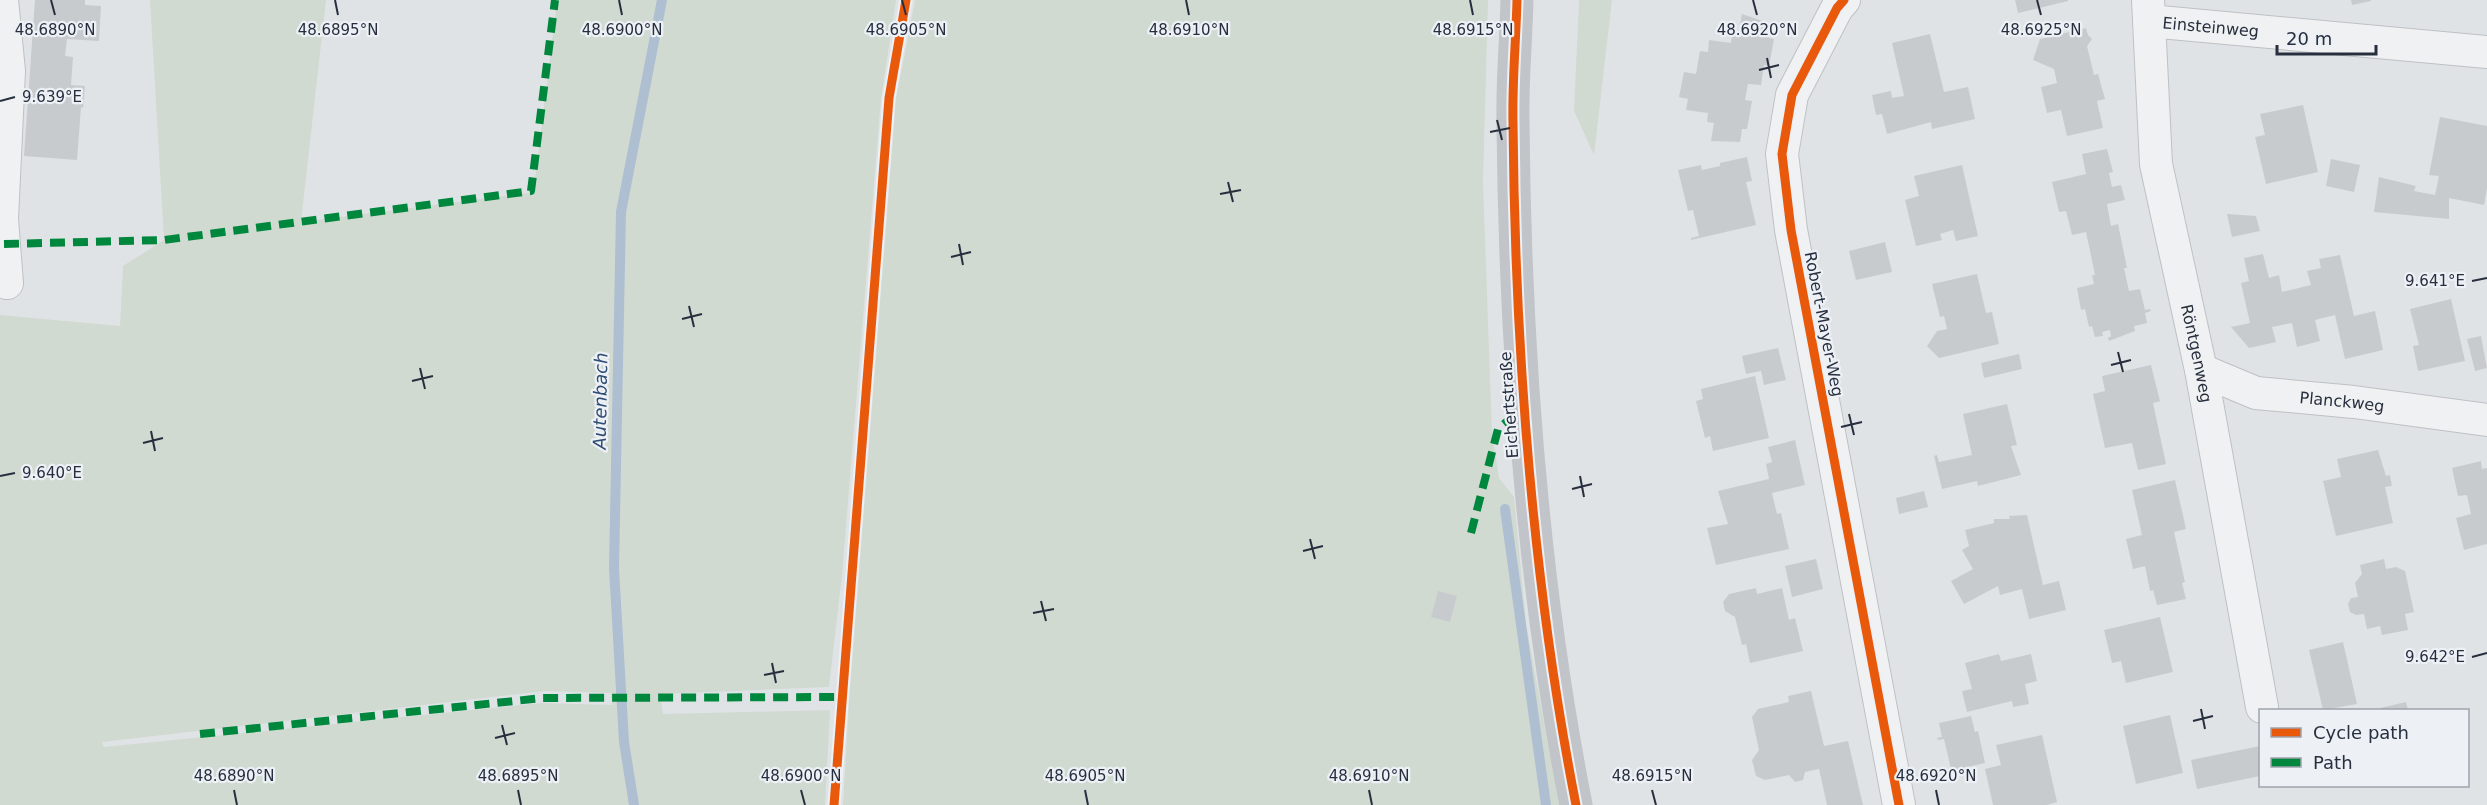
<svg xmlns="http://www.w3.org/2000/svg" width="2487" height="805" viewBox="0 0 2487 805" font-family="'DejaVu Sans',sans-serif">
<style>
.green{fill:#d1dad1;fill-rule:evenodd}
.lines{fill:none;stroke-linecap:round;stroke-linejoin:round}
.stream{stroke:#aebfd2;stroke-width:10}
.building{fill:#c8cbce}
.street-casing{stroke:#bec1c4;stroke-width:34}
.street{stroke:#f0f1f2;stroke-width:32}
.secondary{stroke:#c1c4c8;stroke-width:33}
.quiet{stroke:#00873e;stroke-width:8;stroke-dasharray:15 8;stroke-linecap:butt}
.cycleway-casing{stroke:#edf1f6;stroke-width:13}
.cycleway{stroke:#e8590c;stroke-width:9}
.ticks{fill:none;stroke:#272f3f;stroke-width:2}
.labels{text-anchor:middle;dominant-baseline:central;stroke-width:4.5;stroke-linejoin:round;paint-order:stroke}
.street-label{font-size:16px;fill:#272f3f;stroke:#edf1f6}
.water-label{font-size:18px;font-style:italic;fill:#304e74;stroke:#edf1f6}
.ticks-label{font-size:15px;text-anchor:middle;fill:#272f3f;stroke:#edf1f6;stroke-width:4.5;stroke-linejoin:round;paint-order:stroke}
</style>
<rect width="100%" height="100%" fill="#e0e3e6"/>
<!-- green -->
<path class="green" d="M150,0h176l-25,222 227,-29 5,3 24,-196h339l-15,99 -39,476 -13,112 -169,7 3,20 167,-4 -5,95h-825v-490l120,11 3,-60 41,-26zM545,691l66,2 1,12 -70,-2 -438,44 -2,-5z
M915,0h573l-5,182 9,252 7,44 15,19 12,126 33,182h-716l6,-104 47,-602z
M1579,0h33l-18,155 -20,-44z"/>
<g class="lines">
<!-- stream -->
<path class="stream" d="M1505,509l41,296
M634,805l-10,-63 -10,-174 7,-356 41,-212"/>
</g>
<!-- building -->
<path class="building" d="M35,0h50v5l16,1 -2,35 -32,-2 -2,17 8,1 -2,28 14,1 -2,22 -2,-1 -4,53 -53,-4z
M2015,0h53v1l-50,12z
M2351,0h20v1l-19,4z
M1742,14l29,10 -2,14 5,1 -5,27 -5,-1 -3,20 -13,-1 -3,16 7,1 -5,28h-5l-2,13 -29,-1 3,-18 -7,-1 1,-9 -22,-3 2,-11 -9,-2 5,-25 12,2 4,-23 8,1 1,-12 22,3 1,-12 7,1z
M2086,28l2,7 4,4 -5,7 7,29 4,-1 7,25 -8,2 6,27 -36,8 -6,-26 -14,3 -6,-26 16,-4 -3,-14 -21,-9 7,-21z
M1930,34l14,58 24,-5 7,32 -43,10 -1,-7 -44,12 -5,-20 -6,1 -4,-20 19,-4 1,7 12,-2 -12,-53z
M2303,105l15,67 -52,12 -11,-47 10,-2 -5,-21z
M2440,117l47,9v62l-3,17 -35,-7v21l-75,-7 5,-35 37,9 -2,5 21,4 4,-19 -10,-1z
M2107,149l6,23 -4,1 3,14 9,-2 4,15 -18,4 4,22 7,-2 9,44h-3l5,23 11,-2 5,21 5,-1 1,2 -6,2 2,10 -13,3 1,5 -26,10 -1,-4h3l-1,-7 -8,2 1,4 -8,1 -3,-11 -3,1 -4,-18 -4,1 -4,-22 17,-4 -2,-9h3l-6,-29 -3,-14 -14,3 -6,-24 -7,1 -7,-30 34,-8 -4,-20z
M1747,157l5,24 -6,1 10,43 -65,15v-2l8,-2 -6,-26 -5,1 -10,-41 23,-5 1,5 18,-4v-3z
M2331,159l29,6 -6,27 -28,-6z
M1962,165l16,71 -22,5 -3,-11 -13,4 2,6 -26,6 -11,-46 14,-4 -5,-20z
M2227,214l29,2 4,15 -28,6z
M1885,242l7,30 -36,8 -7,-29z
M2263,254l6,24 10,-3 3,17 29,-7 -4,-14 14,-3 -2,-9 21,-4 14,61 21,-5 8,39 -38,9 -10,-44 -20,5 5,21 -23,6 -5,-24 -20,4 4,15 -27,6 -18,-21 19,-4 -9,-40 8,-2 -5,-23z
M1977,274l9,39 6,-1 7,32 -60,14 -12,-12 10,-15 10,-2 -3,-13 -4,1 -8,-33z
M2451,299l14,62 -47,10 -5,-25 6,-1 -9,-36z
M2481,336l6,32 -12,3 -8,-32z
M1778,348l8,32 -22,5 -3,-14 -15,3 -4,-18z
M2019,354l3,15 -38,9 -3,-15z
M2151,365l9,36 -7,2 13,61 -28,6 -6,-27 -27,5 -12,-54 12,-3 -3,-15z
M1755,376l14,62 -56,13 -3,-15 -5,2 -9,-37 7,-2 -2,-10z
M2007,404l10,41 -6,1 10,29 -43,11 -1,-5 -35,8 -8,-33 3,-1 2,7 33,-7 -9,-41z
M1795,440l10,45 -33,8 5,21 4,-1 8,36 -73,16 -9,-37 21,-4 -10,-33 51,-12 -3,-15 6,-2 -4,-15z
M2378,450l8,26 4,-1 2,11 -7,1 8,36 -57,13 -13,-55 18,-4 -4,-18z
M2481,461l1,8 5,-1v76l-23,6 -8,-32 15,-4 -4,-19 -9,1 -6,-28z
M2175,480l11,49 -12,3 11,50 -3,1 4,16 -29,6 -4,-15 -3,1 -5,-25 -12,3 -7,-30 16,-4 -10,-45z
M1924,491l4,16 -29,7 -3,-16z
M2027,515l16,70 16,-4 7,29 -37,9 -7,-30 -22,6 -2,-9 -34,18 -13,-23 22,-12 -11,-19 7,-4 -4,-16 29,-7v-4h16l-1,-3z
M1816,559l7,30 -31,8 -7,-31z
M2384,559l2,10 10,-2 9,4 9,41 -9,2 3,16 -26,5 -2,-9 -13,3 -3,-15 -8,1 -6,-3 -2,-8 3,-6 7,-1 -3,-14 7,-9 -2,-9z
M1756,588l1,6 25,-6 7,32 6,-2 8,33 -53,12 -4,-19 -4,1 -7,-28 -10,-6 -2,-9 6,-8z
M1438,591l19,5 -7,26 -19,-5z
M2160,617l13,55 -47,11 -5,-22 -9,2 -8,-33z
M2343,642l14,62 -34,6 -14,-60z
M1999,654l2,7 30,-7 6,27 -12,3 4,20 -16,3 -1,-6 -45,11 -5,-21 10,-2 -7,-26z
M1811,691l13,55 24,-5 15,64h-36l-8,-36 -14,3 -2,8 -8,2 -6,-7 -24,5 -9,-4 -4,-16 7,-10 -7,-33 6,-8 31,-7 -1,-6z
M2406,702l2,8h-27l-1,-2z
M2170,715l13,58 -47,11 -13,-58z
M1971,716l4,16 3,-1 7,32 -39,9 -1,-2 6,-1 -7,-30 -6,1 -1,-2 5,-1 -3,-14z
M2042,735l15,67 -10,3h-54l-8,-36 16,-4 -5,-20z
M2260,746v30l-63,13 -6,-29z"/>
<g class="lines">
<defs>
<g id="street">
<path d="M2,0l7,71 -7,148 5,64"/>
<path d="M1844,0l-7,8 -45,87 -10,59 9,76 108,575"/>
<path id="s1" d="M2148,0l8,164 45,206 61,337"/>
<path id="s2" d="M2149,21l338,31"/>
<path id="s3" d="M2201,370l55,23 98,9 133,18"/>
</g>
</defs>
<!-- street casing -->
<use href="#street" class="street-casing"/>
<!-- street -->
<use href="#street" class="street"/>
<!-- secondary -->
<path class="secondary" d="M1517,0c-1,41 -5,82 -4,123 2,228 19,458 63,682"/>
<!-- quiet -->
<path class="quiet" d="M4,244l160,-4 367,-49 24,-191
M1471,533l27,-104 25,-21
M200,734l343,-36 298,-1"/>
<defs>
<path id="cycleway" d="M1517,0c-1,41 -5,82 -4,123 2,228 19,458 63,682
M1844,0l-7,8 -45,87 -10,59 9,76 108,575
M834,805l55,-707 17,-98"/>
</defs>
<!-- cycleway casing -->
<use href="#cycleway" class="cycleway-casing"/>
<!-- cycleway -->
<use href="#cycleway" class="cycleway"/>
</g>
<!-- ticks -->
<path class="ticks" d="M51,0l4,15M335,0l3,15M619,0l3,15M902,0l4,15M1186,0l3,15M1470,0l3,15M1753,0l4,15M2037,0l4,15M1767,58l4,20M1759,70l20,-5M0,101l15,-4M1497,120l5,20M1490,132l20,-4M1228,182l5,20M1220,194l21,-4M959,244l4,21M951,257l20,-5M2472,281l15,-3M689,306l5,21M682,319l20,-5M2118,352l5,20M2111,365l20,-5M420,368l5,21M412,381l21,-5M1849,414l5,21M1841,427l21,-5M151,431l4,20M143,443l20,-5M0,476l15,-3M1580,476l4,21M1572,489l20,-5M1310,539l5,20M1303,551l20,-5M1041,601l5,20M1033,613l21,-4M2472,657l15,-4M772,663l4,20M764,675l20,-4M2201,709l4,20M2193,721l20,-5M502,725l5,20M495,738l20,-5M234,790l3,15M518,790l3,15M801,790l4,15M1085,790l3,15M1369,790l3,15M1652,790l4,15M1936,790l3,15"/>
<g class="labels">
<!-- street labels -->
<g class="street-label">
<text stroke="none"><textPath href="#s2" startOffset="62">Einsteinweg</textPath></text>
<text transform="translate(1824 324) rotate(79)">Robert-Mayer-Weg</text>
<text stroke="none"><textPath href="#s1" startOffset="358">Röntgenweg</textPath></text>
<text stroke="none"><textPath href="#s3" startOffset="146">Planckweg</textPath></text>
<text transform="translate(1509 405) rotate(-94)">Eichertstraße</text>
</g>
<!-- water labels -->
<g class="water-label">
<text transform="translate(600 401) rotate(-89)">Autenbach</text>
</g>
</g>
<g class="ticks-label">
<text x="55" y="35">48.6890°N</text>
<text x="338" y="35">48.6895°N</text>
<text x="622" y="35">48.6900°N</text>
<text x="906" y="35">48.6905°N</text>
<text x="1189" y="35">48.6910°N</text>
<text x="1473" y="35">48.6915°N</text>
<text x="1757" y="35">48.6920°N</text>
<text x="2041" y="35">48.6925°N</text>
<text x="52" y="102">9.639°E</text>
<text x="2435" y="286">9.641°E</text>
<text x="52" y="478">9.640°E</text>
<text x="2435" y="662">9.642°E</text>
<text x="234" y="781">48.6890°N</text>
<text x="518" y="781">48.6895°N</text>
<text x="801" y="781">48.6900°N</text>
<text x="1085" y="781">48.6905°N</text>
<text x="1369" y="781">48.6910°N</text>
<text x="1652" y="781">48.6915°N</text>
<text x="1936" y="781">48.6920°N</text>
</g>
<!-- legend -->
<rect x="2259" y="709" width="210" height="78" fill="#edf1f6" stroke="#9ea3ad" stroke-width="1.5"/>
<rect x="2271" y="728" width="30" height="9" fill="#e8590c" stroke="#9ea3ad" stroke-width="1.5"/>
<text x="2313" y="739" font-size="18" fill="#272f3f">Cycle path</text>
<rect x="2271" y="758" width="30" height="9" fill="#00873e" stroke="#9ea3ad" stroke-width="1.5"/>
<text x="2313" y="769" font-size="18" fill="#272f3f">Path</text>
<!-- scale -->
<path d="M2277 45v9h99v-9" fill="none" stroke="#272f3f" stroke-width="3"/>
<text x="2286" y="45" font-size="18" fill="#272f3f" stroke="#edf1f6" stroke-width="4.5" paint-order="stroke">20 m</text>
</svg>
